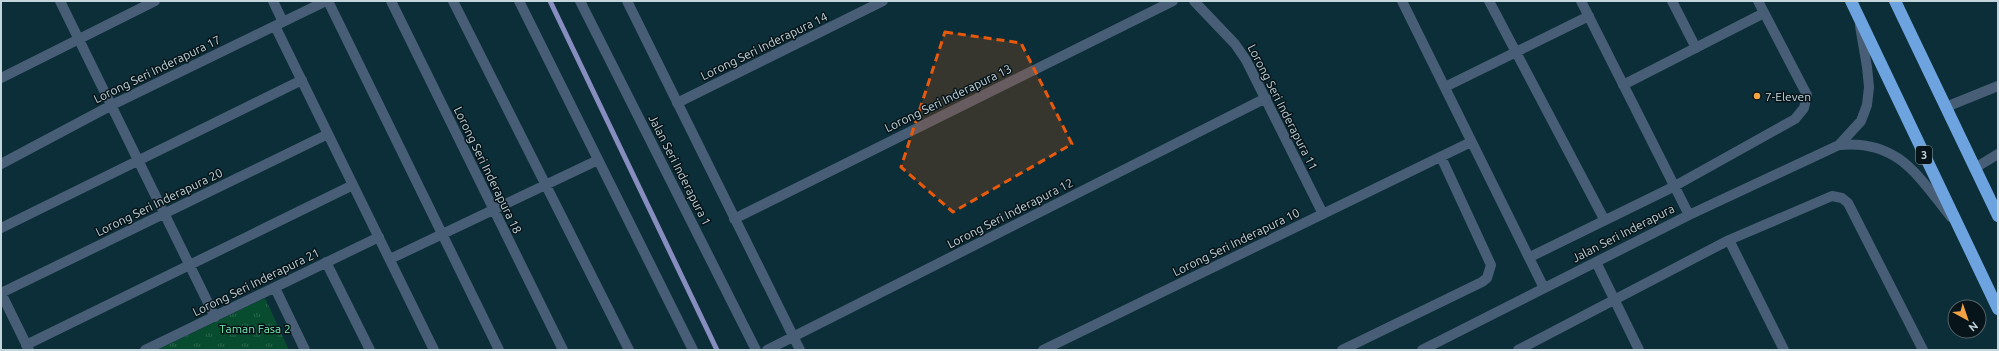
<svg xmlns="http://www.w3.org/2000/svg" width="1999" height="351" viewBox="0 0 1999 351" font-family="Ubuntu,sans-serif">
<style>
.park{fill:url(#park-tufts)}
.lines{fill:none;stroke-linecap:round;stroke-linejoin:round}
.stream{stroke:#878dbf;stroke-width:5}
.minor{stroke:#485e76;stroke-width:10}
.highway{stroke:#6da4e0;stroke-width:12}
.marked{fill:#e8590c;fill-opacity:0.2;stroke:#e8590c;stroke-width:3;stroke-dasharray:8 5;stroke-linejoin:round}
.poi-dot{fill:#f4a344;stroke:#071419;stroke-width:1.5}
.labels{text-anchor:middle;dominant-baseline:central;stroke-width:3;stroke-linejoin:round;paint-order:stroke}
.shield{fill:#071419;stroke:#8b9ca2;stroke-width:1}
.shield-label{font-size:11px;font-weight:bold;fill:#c4d6dc}
.street-label{font-size:12px;fill:#c4d6dc;stroke:#071419}
.poi-label{font-size:12px;fill:#c4d6dc;stroke:#071419;text-anchor:start}
.park-label{font-size:12px;fill:#77ebaf;stroke:#071419}
</style>
<defs>
<pattern id="park-tufts" width="24" height="20" patternUnits="userSpaceOnUse"><rect width="24" height="20" fill="#074c2f"/><path d="M3 7l-1-3M5 7V3M7 7l1-3M15 17l-1-3M17 17v-4M19 17l1-3" fill="none" stroke="#2a654d"/></pattern>
</defs>
<rect width="100%" height="100%" fill="#0c2e38"/>
<!-- park -->
<path class="park" d="M265,298l24,52h-132z"/>
<g class="lines">
<!-- stream -->
<path class="stream" d="M550,1l167,349"/>
<!-- minor -->
<path class="minor" d="M60,1l155,316
M273,1l10,21
M328,1l171,349
M391,1l172,349
M453,1l176,349
M519,1l174,349
M580,1l176,349
M627,1l173,349
M1194,1l41,43 11,16 77,154
M1402,1l142,287
M1489,1l115,218
M1581,1l108,214
M1672,1l24,47
M275,26l159,324
M1,78l154,-77
M1623,85l141,-72
M1445,87l144,-71
M677,103l206,-102
M1946,107l52,-21
M1839,145c59,-6 79,31 112,72
M1,164l111,-59 214,-104
M1975,168l23,-14
M734,219l439,-218
M1,228l301,-148
M1729,240l55,110
M1530,257l143,-70 122,-68 9,-11 3,-13 -49,-94
M390,259l208,-99
M326,262l44,88
M1596,262l43,88
M275,288l30,62
M1,293l327,-159
M1,293l28,57
M26,345l327,-160
M145,350l234,-113
M767,350l499,-252
M1043,350l428,-208
M1342,350l140,-68 5,-4 4,-13 -50,-108
M1422,350l267,-135 150,-70 22,-24 6,-16 2,-18 -2,-20 -7,-41
M1518,350l211,-110 103,-44 10,2 6,5 75,147"/>
<!-- highway -->
<path class="highway" d="M1851,1l147,308
M1895,1l103,215"/>
</g>
<!-- marked area -->
<path class="marked" d="M945,32l76,11 51,101 -119,68 -52,-45z"/>
<!-- markers -->
<circle class="poi-dot" cx="1757" cy="96" r="4"/>
<g class="labels">
<!-- shield labels -->
<rect class="shield" x="1916" y="146" width="16" height="18" rx="3"/>
<g class="shield-label">
<text x="1924" y="155">3</text>
</g>
<!-- street labels -->
<g class="street-label">
<text transform="translate(764 46) rotate(-26)">Lorong Seri Inderapura 14</text>
<text transform="translate(157 69) rotate(-26)">Lorong Seri Inderapura 17</text>
<text transform="translate(948 98) rotate(-26)">Lorong Seri Inderapura 13</text>
<text transform="translate(1283 107) rotate(63)">Lorong Seri Inderapura 11</text>
<text transform="translate(488 170) rotate(64)">Lorong Seri Inderapura 18</text>
<text transform="translate(680 170) rotate(63)">Jalan Seri Inderapura 1</text>
<text transform="translate(159 202) rotate(-26)">Lorong Seri Inderapura 20</text>
<text transform="translate(1010 213) rotate(-27)">Lorong Seri Inderapura 12</text>
<text transform="translate(1623 233) rotate(-27)">Jalan Seri Inderapura</text>
<text transform="translate(1236 242) rotate(-26)">Lorong Seri Inderapura 10</text>
<text transform="translate(256 282) rotate(-26)">Lorong Seri Inderapura 21</text>
</g>
<!-- poi labels -->
<g class="poi-label">
<text x="1765" y="96">7-Eleven</text>
</g>
<!-- park labels -->
<g class="park-label">
<text x="255" y="328">Taman Fasa 2</text>
</g>
</g>
<!-- border -->
<rect width="1999" height="351" fill="none" stroke="#c4d6dc" stroke-width="4"/>
<!-- north arrow -->
<g transform="translate(1967 319) rotate(140)"><circle r="19" fill="#071419" stroke="#536267"/>
<path d="M0-3L7 15L0 10L-7 15Z" fill="#f4a344"/>
<text y="-6" font-size="11" font-weight="bold" text-anchor="middle" fill="#c4d6dc">N</text>
</g>
</svg>
